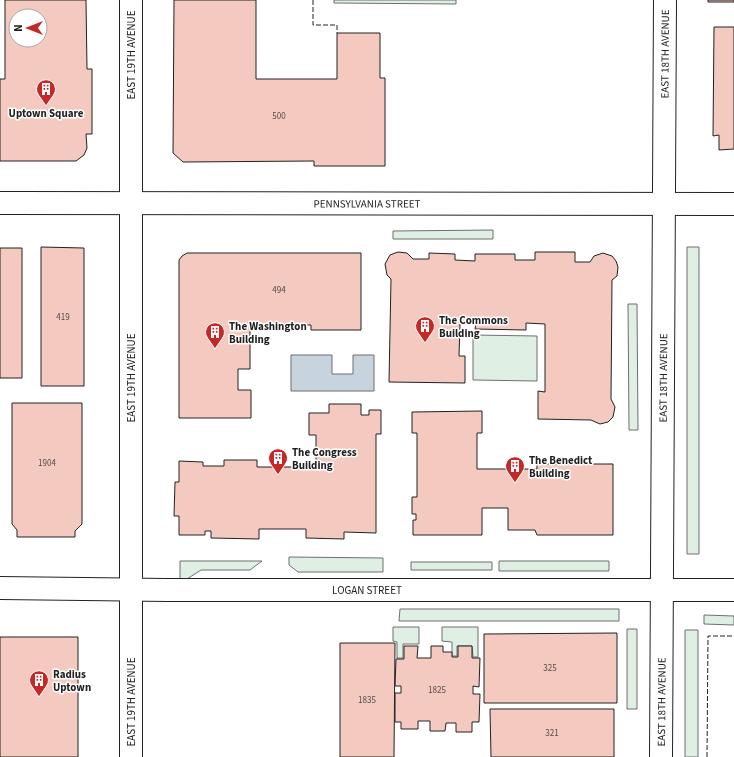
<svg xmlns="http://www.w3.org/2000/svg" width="734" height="757" viewBox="0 0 734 757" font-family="'Source Sans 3',sans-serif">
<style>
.green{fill:#e0efe3;stroke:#6f6f6f}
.water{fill:#c7d3dd;stroke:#6f6f6f}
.building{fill:#f3c9c0;stroke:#222;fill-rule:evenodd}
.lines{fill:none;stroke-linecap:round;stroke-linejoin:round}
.minor-casing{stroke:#222;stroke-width:24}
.major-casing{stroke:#222;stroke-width:24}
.minor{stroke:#fff;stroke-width:22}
.major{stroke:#fff;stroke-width:22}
.fence{stroke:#222;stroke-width:1;stroke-dasharray:5 2;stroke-linecap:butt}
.labels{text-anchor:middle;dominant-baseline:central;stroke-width:3;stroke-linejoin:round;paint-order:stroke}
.number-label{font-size:9px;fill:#564c4a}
.street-label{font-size:11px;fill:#222;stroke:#fff}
.poi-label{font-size:11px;font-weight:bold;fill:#222;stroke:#fff;text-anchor:start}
</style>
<rect width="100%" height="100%" fill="#fff"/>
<!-- green -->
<path class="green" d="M334,0h122v4l-122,-1z
M493,230v9h-100v-8z
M687,247h12v307h-12z
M628,304h9l1,126h-9z
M473,335l64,1v45l-64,-1z
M289,557l94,1v14h-85l-9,-7z
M180,561h82l-12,9h-49l-14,9h-7z
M499,561h110v10h-110z
M411,562h81v8h-81z
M400,609h219v12h-220z
M704,615l30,1v9l-30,-1z
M393,627h26v17h-16v14h-6v-16l-4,-1z
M442,627h36v30h-5l-1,-11h-15v10h-5v-14l-10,-1z
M627,629h10v80h-10z
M685,630h13v127h-13z"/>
<!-- water -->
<path class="water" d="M291,355h41v19h21v-19h21v36h-83z"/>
<!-- building -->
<path class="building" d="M5,0h81l1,69h5v65h-6l1,14 -3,7 -8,6h-76v-82h5zM16,16h24v24h-24z
M174,0h82v79h81v-46h43v45h5v88h-71v-5l-131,1 -10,-9z
M708,0h26v2h-26z
M714,27h20v122l-15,1v-15l-6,1z
M41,247l43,1v138h-43z
M0,248h22v130h-22z
M398,252l9,1 6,6h16v-6l26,1v6l20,1v-7h40v6h20v-8h40v10h15l4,-6 9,-3 9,3 4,5 2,6 -1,9 -5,4 -1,119 4,8 -2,10 -5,5 -8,2 -9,-4 -53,-1v-28l7,1v-68l-19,-1v7l-51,-1 1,-5h-16l-1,32h6v27l-76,-1 2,-103 -4,-4 -2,-11 5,-9z
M187,253h174v77h-50v-5h-61v44h-12v21h13v28h-72v-158l3,-4z
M12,403h70v121l-7,7v6h-58v-7l-5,-6z
M329,404h32v11h8v-5h12v24h-5v99l-32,-1v7l-38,-1v-9h-47v10l-48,-1v-7h-6v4h-26v-19h-5l1,-34h4v-21l24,1v4h21v-6h33v7h59v-32h-7v-22h20z
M482,411v22h-5v36h60v-5h76v71h-76l-2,-5h-27v-22h-26v27h-69v-15h3v-6h-4v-17h5v-64h-5v-21z
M617,633v70h-133v-69z
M0,637h78v120h-78z
M340,643h55l-1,114h-54z
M404,646h14l-1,12h14v-12h12v6h9v5h6v-11h14v12h8l-1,29 -6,-1v8h7l-1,28h-7v10h-16v-9h-10l-1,8h-15v-10h-12v8h-17v-7h-6v-29h6v-7h-6l1,-27h8z
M490,709h124v48h-123z"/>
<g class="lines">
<defs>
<g id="minor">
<path d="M131,0v757"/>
<path id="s1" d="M0,203l734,1"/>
<path id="s2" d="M0,588l167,2h495"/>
</g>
<g id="major">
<path d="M662,590h72"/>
<path id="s3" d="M661,757l4,-757"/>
</g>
</defs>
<!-- minor casing -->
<use href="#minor" class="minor-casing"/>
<!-- major casing -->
<use href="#major" class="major-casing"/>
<!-- minor -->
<use href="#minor" class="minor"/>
<!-- major -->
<use href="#major" class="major"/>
<!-- fence -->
<path class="fence" d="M313,0v25h24v8
M707,757l1,-121h26"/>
</g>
<!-- icons -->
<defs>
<symbol id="building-pin" viewBox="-11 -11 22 30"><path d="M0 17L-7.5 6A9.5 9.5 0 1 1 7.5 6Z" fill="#c62828" stroke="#fff"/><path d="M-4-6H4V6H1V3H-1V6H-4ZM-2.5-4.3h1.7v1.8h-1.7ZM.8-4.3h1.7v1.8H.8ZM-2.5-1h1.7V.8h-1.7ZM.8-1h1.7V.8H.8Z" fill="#fff"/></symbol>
</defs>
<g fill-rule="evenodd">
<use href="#building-pin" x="35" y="78" width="22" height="30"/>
<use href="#building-pin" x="414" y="315" width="22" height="30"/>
<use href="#building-pin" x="204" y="321" width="22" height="30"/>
<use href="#building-pin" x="267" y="447" width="22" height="30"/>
<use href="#building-pin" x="504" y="455" width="22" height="30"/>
<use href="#building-pin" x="28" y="669" width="22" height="30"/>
</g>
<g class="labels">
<!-- number labels -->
<g class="number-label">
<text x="279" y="116">500</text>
<text x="279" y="290">494</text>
<text x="63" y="317">419</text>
<text x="47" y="463">1904</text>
<text x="550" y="668">325</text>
<text x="437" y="690">1825</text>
<text x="367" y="700">1835</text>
<text x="552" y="733">321</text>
</g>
<!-- street labels -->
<g class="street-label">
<text transform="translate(131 55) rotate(-90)">EAST 19TH AVENUE</text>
<text stroke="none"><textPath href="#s3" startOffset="703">EAST 18TH AVENUE</textPath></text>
<text stroke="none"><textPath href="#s1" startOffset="367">PENNSYLVANIA STREET</textPath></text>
<text transform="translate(131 378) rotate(-90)">EAST 19TH AVENUE</text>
<text stroke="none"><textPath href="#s3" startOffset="379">EAST 18TH AVENUE</textPath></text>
<text stroke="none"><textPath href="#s2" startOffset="367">LOGAN STREET</textPath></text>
<text transform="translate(131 702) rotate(-90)">EAST 19TH AVENUE</text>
<text stroke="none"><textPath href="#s3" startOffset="55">EAST 18TH AVENUE</textPath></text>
</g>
<!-- poi labels -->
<g class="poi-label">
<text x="46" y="113" text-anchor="middle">Uptown Square</text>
<text x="439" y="320">The Commons<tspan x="439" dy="13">Building</tspan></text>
<text x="229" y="326">The Washington<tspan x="229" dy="13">Building</tspan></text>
<text x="292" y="452">The Congress<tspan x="292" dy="13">Building</tspan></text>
<text x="529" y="460">The Benedict<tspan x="529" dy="13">Building</tspan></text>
<text x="53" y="674">Radius<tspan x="53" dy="13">Uptown</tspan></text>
</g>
</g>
<!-- north arrow -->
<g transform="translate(28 28) rotate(270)"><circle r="19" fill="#ffffff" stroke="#a7a7a7"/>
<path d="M0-3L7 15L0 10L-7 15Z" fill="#c62828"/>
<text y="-6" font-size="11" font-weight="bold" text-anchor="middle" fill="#222222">N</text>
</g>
</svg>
